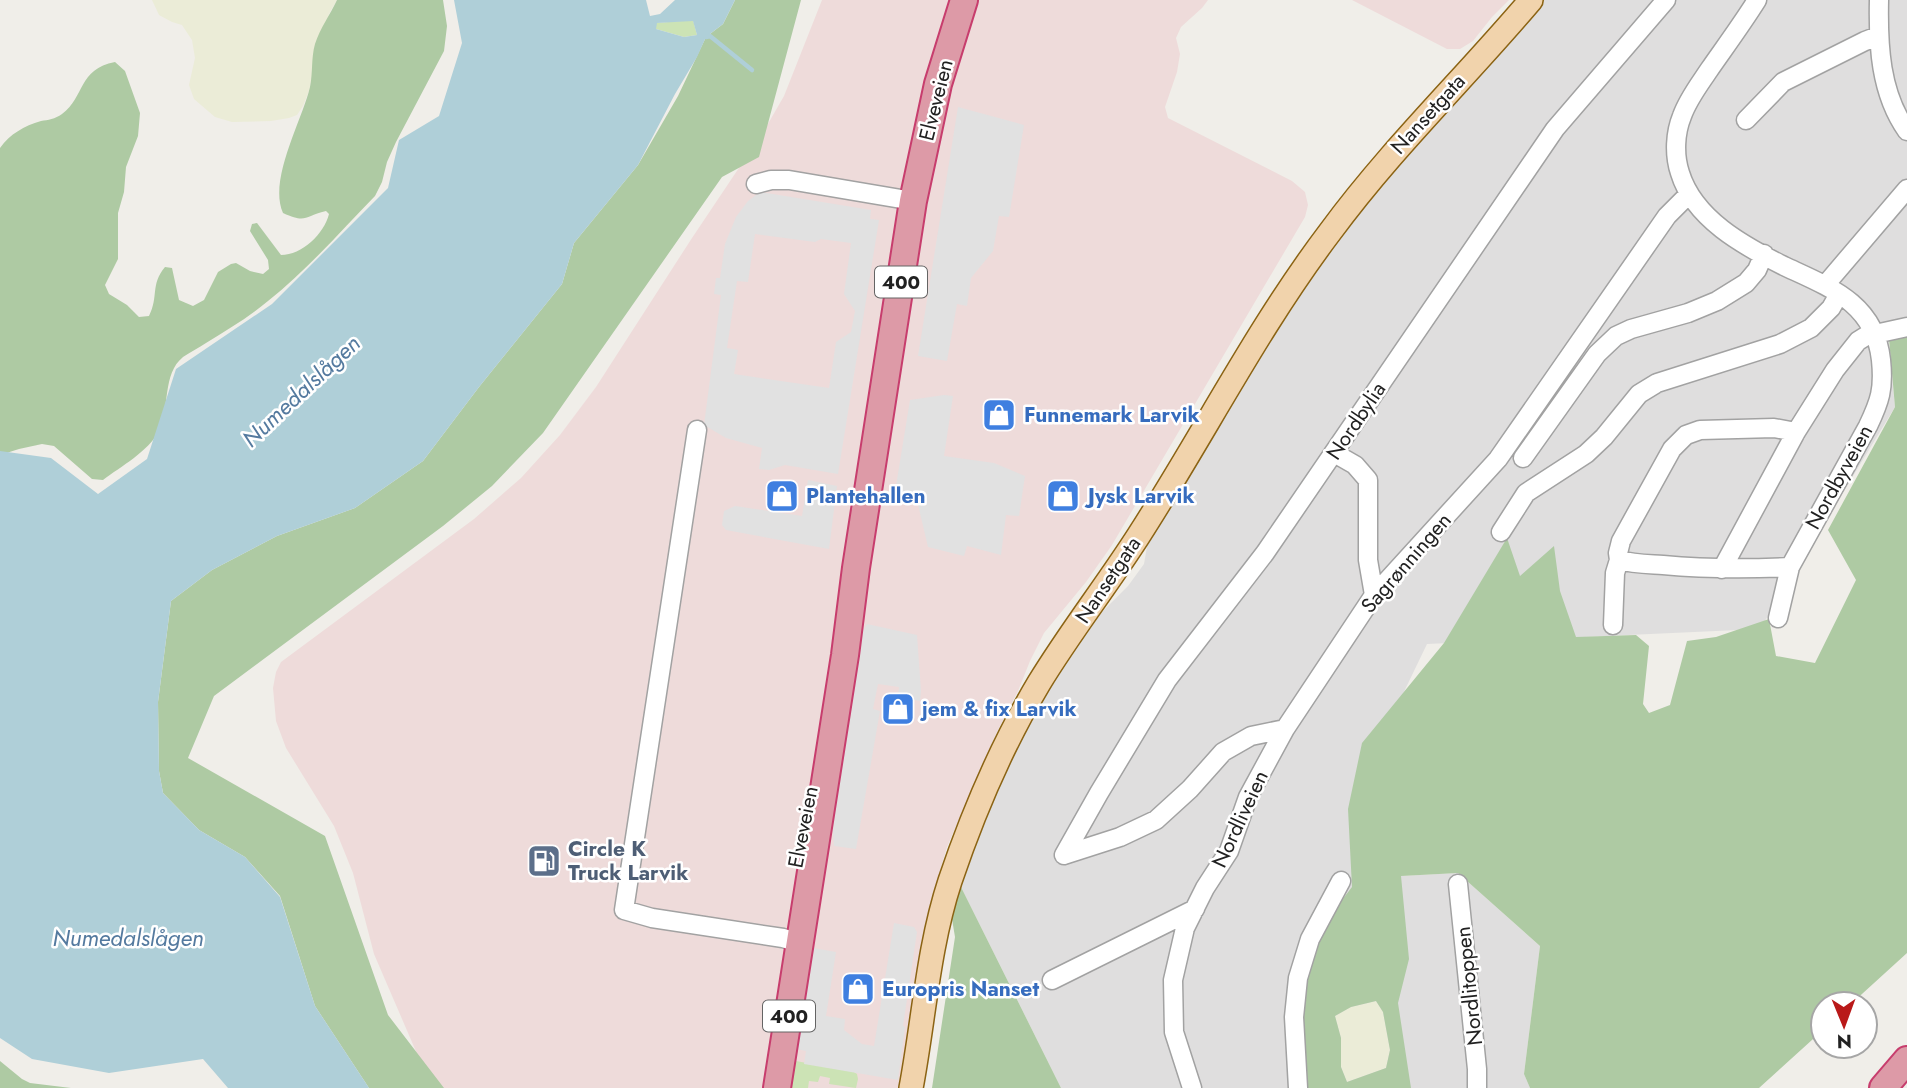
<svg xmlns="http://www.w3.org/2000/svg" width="1907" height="1088" viewBox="0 0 1907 1088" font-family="Jost,sans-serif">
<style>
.residential{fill:#dfdede}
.commercial{fill:#eedbda}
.farmland{fill:#ebecd7}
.grass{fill:#cce3b5}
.forest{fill:#aecaa3;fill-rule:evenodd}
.parking{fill:#e1e1e1;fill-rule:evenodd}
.water{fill:#afcfd8;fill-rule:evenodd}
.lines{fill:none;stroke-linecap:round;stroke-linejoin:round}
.stream{stroke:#afcfd8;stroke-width:4.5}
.minor-casing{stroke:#a2a2a2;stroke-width:21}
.major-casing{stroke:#8b6313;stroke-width:26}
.highway-casing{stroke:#c73d6d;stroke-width:30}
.minor{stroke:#fff;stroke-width:18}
.major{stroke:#f1d3ac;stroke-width:23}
.highway{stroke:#dd9aa7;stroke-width:26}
.labels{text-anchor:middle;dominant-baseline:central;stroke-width:5;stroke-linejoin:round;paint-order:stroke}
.shield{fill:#fff;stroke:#646464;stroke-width:2}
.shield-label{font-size:19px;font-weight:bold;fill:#212121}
.street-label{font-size:21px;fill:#212121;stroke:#fff}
.shop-label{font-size:21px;font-weight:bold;fill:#366cbe;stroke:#fff;text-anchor:start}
.service-label{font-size:21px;font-weight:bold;fill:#4e5e75;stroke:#fff;text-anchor:start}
.water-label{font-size:23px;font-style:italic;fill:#547a9f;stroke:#fff}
</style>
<rect width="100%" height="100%" fill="#f0eee9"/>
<!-- residential -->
<path class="residential" d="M1531,0h376v318l-20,5 8,84 -135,222 -333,15 -68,141 3,93 96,-5 82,73 -16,128 6,14h-469l-103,-207 73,-166 70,-102 27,-27 16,-22 4,-23 120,-208 107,-147z"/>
<!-- commercial -->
<path class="commercial" d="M822,0h386l-6,8 -21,19 -5,11 4,16 -3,18 -12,35 3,11 124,63 13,11 3,13 -3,12 -193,328 -26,37 -42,51 -14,28 -12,30 -21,41 -50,115 -17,58 -32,183h-458l-19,-25 -47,-109 -21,-81 -19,-47 -48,-78 -10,-27 -3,-33 3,-16 5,-10 193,-143 47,-41 39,-43 36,-48 96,-149 73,-109 19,-33z
M1352,0h157l-17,17 -19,24 -13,8h-13z"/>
<!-- farmland -->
<path class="farmland" d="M152,0h185l-8,14 -16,46v13l-4,18 -6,15 -6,9 -8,3 -18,3 -39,1 -17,-5 -21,-18 -5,-14 6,-27 -3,-18 -10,-15 -10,-3 -13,-7z
M1376,1001l7,11 7,38 -4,18 -39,14 -6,-15v-29l-6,-22 16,-9z"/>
<!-- grass -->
<path class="grass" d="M693,20l4,15 -13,2 -28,-8v-6z
M814,934l-18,127 58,11 3,2 1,5 -2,9 -27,-4 1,-6 -10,-2 -2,6 -9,-1 -1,7h-26z"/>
<!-- forest -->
<path class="forest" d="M337,0h106l4,26 -3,25 -48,91 -9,20 -5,20 -7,14c-35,36 -68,74 -107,105 -19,16 -41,29 -62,42 -7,5 -16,9 -23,14 -21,17 -13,51 -24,74 -10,20 -39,36 -56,49l-11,-1 -38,-33 -12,-2 -23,5 -19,6v-307c10,-14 24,-22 41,-27 7,-1 14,-2 21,-7 23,-17 16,-45 53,-52l10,9 15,42 -2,23 -12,31 -2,25 -6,21v46l-13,26 4,9 18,11 12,12 10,-1c10,-20 1,-31 16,-49l7,1 7,32 14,6 11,-6 14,-28 13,-8 5,-1 14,8 13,3 6,-5 -1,-9 -18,-29 2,-7 5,-1 24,32c21,0 43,-21 48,-41l-3,-3c-22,5 -19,13 -43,2 -15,-33 19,-92 27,-126 3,-14 1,-29 5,-43 5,-16 15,-29 22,-44z
M735,0h66l-42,157 -37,20 -179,256 -51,53 -49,40 -229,170 -26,62 137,78 63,179 56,73h-75l-54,-82 -35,-110 -35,-39 -46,-27 -36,-37 -4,-22 -1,-69 13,-101 41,-31 65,-34 78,-28 68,-47 56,-74 83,-103 12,-41 64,-78 40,-69 28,-59 17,-13z
M1907,336v617l-56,51h-28v26l-64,58h-229l-6,-14 16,-128 -82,-73 -57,3 8,83 -11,44 13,85h-111l-2,-99 16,-53 38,-49 -4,-78 14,-66 82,-100 63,-105 13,38 34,-30 6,45 16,46 60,-2 13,11 -6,58 6,9 21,-8 17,-64 29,-4 53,-18 7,37 39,7 41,-83 -28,-50 67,-123 -6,-68zM1376,1001l7,11 7,38 -4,18 -39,14 -6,-15v-29l-6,-22 16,-9z
M958,881l103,207h-129l23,-151 -5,-30z
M0,1061l22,18 8,4 41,5h-71z"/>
<!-- parking -->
<path class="parking" d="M958,107l66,18 -15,92 -10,-1 -6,35 -22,27 -4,28 -10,-2 -10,57 -29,-5z
M760,192l111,18 -1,9 9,1 -41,254 -53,-9 -16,5 -10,-1 3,-21 -36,-10 -22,-13 17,-130 -7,-1 2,-16h4l5,-34 11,-27 12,-16zM755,234l60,8 6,-3 30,4 -7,51 11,17 -4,21 -15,10 -7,46 -95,-14 4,-24 -11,-2 10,-67 11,1z
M944,395l9,1 -9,60 50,7 31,13 -6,40 -13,-1 -5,40 -34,-9 -3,10 -36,-9 -12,-51 -21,-4 15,-92z
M808,480l29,6 -8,63 -103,-19 -4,-5 2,-14 11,-5 67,10z
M867,624l50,11 4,56 -1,10 -22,-4 1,-10 -21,-3 -5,25 7,2 -24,138 -22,-3 -1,-14 6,-73 21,-123z
M894,923l20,4 3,5 -14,94 2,1 -7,53 -94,-16 2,-13 -9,-2 16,-101 23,4 -10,64 19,3 -1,11 18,14 12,2z"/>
<!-- water -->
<path class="water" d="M454,0h192l4,16 10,-2 15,-14h60l-12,24 -17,13 -9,20 -22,37 -37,71 -64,78 -12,41 -83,103 -56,74 -68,47 -78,28 -65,34 -41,31 -13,101 1,69 4,22 36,37 46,27 35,40 35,109 54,82h-141l-25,-29 -94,14 -77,-14 -32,-21v-587l51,7 47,36 49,-35 29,-90 96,-65 116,-116 11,-48 40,-24 23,-73zM693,21l4,14 -13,2 -28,-8 1,-6z"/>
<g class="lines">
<!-- stream -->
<path class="stream" d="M706,37l4,-1 42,34"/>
<defs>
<path id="minor" d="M1757,0c-15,24 -32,47 -48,70 -10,15 -21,29 -27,46 -7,17 -8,39 -2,57 14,46 64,73 104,93 45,21 91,37 97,94 3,29 -1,41 -13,66l-78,141 -12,51
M1879,0c-1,45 1,93 28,131
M1746,120l37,-38 82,-41 13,-5
M756,184l15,-4h18l124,21
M1826,284l81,-95
M697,430l-73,480 28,8 131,20 17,5
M1334,453l21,12 13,15v80l6,35
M1523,458l74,-104 19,-18 15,-7 57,-16 29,-12 29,-18 11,-13 7,-16
M1501,532l25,-39 60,-39 18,-17 35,-43 18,-11 123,-39 31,-16 20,-20 8,-14
M1790,567c-43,2 -84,2 -127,-2 -15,-1 -30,-1 -44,-5l-1,-7 3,-12 51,-92 14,-14 14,-5 74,-2 22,4
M1722,569l74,-137 39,-62 23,-29 8,-5 41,-9
M1613,625l2,-52 4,-13
M1064,855l35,-62 68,-113 98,-127 290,-424 111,-129
M1064,855l56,-18 36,-17 34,-31 33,-37 28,-16 34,-7 89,-134 124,-136 169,-243 22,-22
M1458,884l19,185v19
M1052,980l143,-71
M1192,1088l-18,-56 -1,-52 12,-52 20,-40 24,-37 19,-54 37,-68
M1298,1088l-4,-71 4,-39 12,-39 31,-58"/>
<path id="major" d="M911,1088c13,-69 17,-140 39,-207 23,-68 52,-136 89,-198 31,-51 68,-98 100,-148 65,-101 119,-208 191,-303 61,-83 135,-154 201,-232"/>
<path id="highway" d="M777,1088l68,-433 11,-87 57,-367 25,-117 26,-84
M1883,1088l24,-28"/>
</defs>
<!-- minor casing -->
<use href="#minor" class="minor-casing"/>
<!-- major casing -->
<use href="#major" class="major-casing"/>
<!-- highway casing -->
<use href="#highway" class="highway-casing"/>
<!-- minor -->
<use href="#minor" class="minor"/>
<!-- major -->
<use href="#major" class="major"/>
<!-- highway -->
<use href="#highway" class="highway"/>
</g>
<!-- icons -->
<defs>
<symbol id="shop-square" viewBox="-11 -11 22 22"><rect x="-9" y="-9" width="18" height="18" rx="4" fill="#3f7fe0" stroke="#fff"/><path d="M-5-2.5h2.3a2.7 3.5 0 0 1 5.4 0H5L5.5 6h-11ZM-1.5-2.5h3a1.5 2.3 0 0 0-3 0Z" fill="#fff"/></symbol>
<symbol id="fuel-square" viewBox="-11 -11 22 22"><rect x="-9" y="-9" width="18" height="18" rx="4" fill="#5c6f8a" stroke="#fff"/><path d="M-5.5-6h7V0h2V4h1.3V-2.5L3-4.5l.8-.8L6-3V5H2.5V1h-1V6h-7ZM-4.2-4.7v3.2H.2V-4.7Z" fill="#fff"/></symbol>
</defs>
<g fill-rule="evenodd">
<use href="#shop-square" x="980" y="396" width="38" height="38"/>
<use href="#shop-square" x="763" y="477" width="38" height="38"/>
<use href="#shop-square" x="1044" y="477" width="38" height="38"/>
<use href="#shop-square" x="879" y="690" width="38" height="38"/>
<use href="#fuel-square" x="525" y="842" width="38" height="38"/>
<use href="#shop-square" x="839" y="970" width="38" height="38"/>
</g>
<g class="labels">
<!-- shield labels -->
<g class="shield">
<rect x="875" y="266.5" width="52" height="31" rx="5"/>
<rect x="763" y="1000.5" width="52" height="31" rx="5"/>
</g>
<g class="shield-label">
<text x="901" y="282">400</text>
<text x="789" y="1016">400</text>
</g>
<!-- street labels -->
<g class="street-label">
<text transform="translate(936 100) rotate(-76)">Elveveien</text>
<text transform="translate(1428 114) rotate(-48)">Nansetgata</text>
<text transform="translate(1356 421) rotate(-56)">Nordbylia</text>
<text transform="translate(1839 477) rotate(-61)">Nordbyveien</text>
<text transform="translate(1406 563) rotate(-49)">Sagrønningen</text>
<text transform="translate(1108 580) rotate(-56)">Nansetgata</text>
<text transform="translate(1240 819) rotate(-65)">Nordliveien</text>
<text transform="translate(803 827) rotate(-79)">Elveveien</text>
<text transform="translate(1469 986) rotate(-96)">Nordlitoppen</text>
</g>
<!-- shop labels -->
<g class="shop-label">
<text x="1024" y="415">Funnemark Larvik</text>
<text x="806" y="496">Plantehallen</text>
<text x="1088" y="496">Jysk Larvik</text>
<text x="922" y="709">jem &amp; fix Larvik</text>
<text x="882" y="989">Europris Nanset</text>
</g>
<!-- service labels -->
<g class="service-label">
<text x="568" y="849">Circle K<tspan x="568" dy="24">Truck Larvik</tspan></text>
</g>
<!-- water labels -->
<g class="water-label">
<text transform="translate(301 391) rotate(-43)">Numedalslågen</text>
<text x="128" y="938">Numedalslågen</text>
</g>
</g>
<!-- north arrow -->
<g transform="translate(1844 1025) rotate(179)"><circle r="33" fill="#ffffff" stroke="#a6a6a6" stroke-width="2"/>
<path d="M0-5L12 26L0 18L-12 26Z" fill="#b91919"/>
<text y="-10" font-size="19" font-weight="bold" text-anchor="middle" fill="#212121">N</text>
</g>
</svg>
